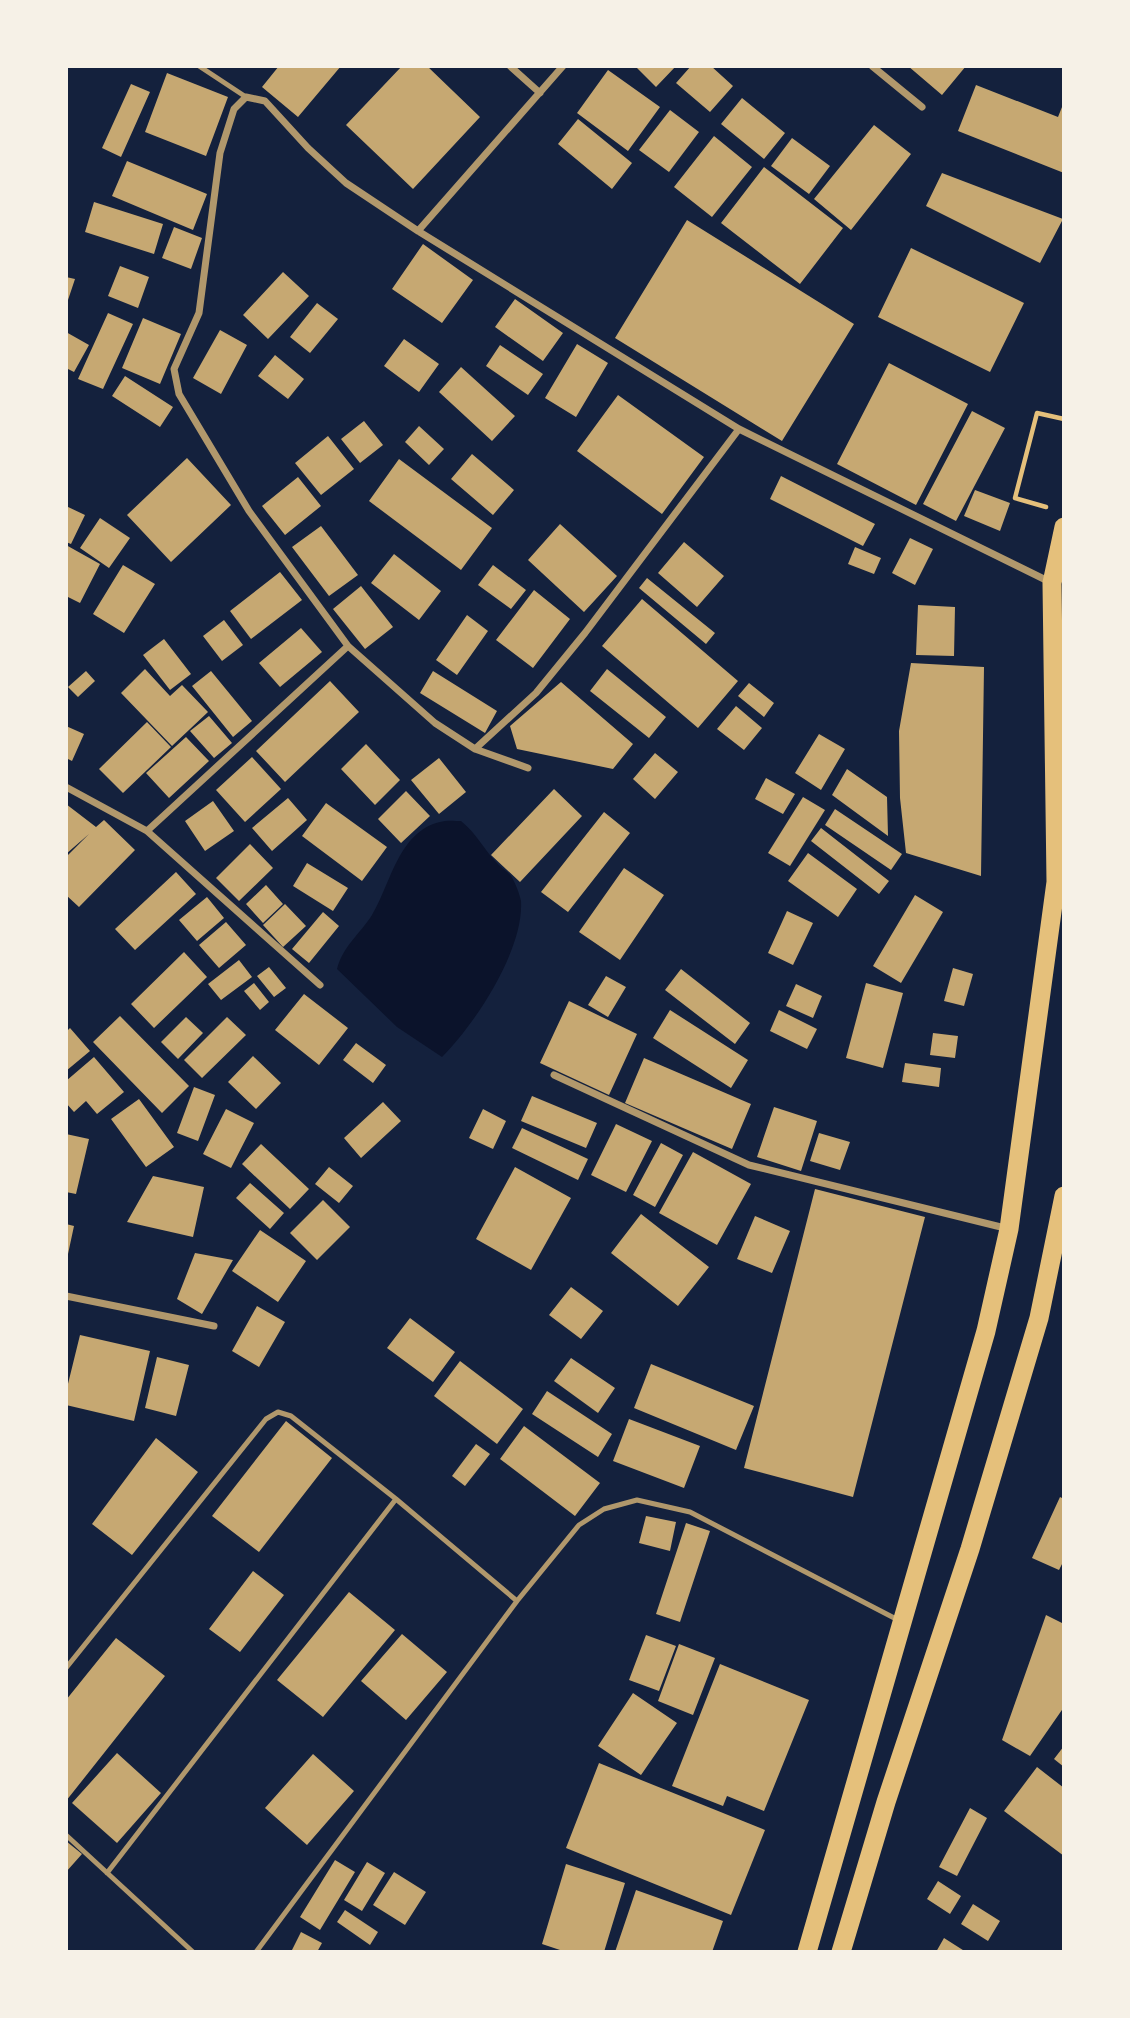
<svg xmlns="http://www.w3.org/2000/svg" width="1130" height="2018" viewBox="0 0 1130 2018" font-family="Inter,sans-serif">
<style>
.water{fill:#0b132b}
.building{fill:#c6a872}
.lines{fill:none;stroke-linecap:round;stroke-linejoin:round}
.path{stroke:#e5c07b;stroke-width:4.5}
.service{stroke:#b1986c;stroke-width:5}
.minor{stroke:#b1986c;stroke-width:7}
.trunk{stroke:#e5c07b;stroke-width:19}
</style>
<rect width="100%" height="100%" fill="#14213d"/>
<!-- water -->
<path class="water" d="M461,821c16,13 21,26 35,41 4,5 11,9 15,14 4,6 9,19 10,25 3,49 -46,123 -79,156l-45,-30 -60,-58c6,-23 23,-35 35,-54 19,-31 26,-83 68,-93 6,-2 15,-1 21,-1z"/>
<!-- building -->
<path class="building" d="M279,66h62l-43,51 -36,-30z
M402,66h25l53,51 -67,72 -67,-64z
M635,66h41l-20,21z
M691,66h20l22,20 -23,26 -34,-29z
M908,66h58l-24,29z
M608,70l52,37 -32,44 -51,-38z
M167,73l61,24 -22,59 -61,-24z
M131,84l19,8 -29,65 -19,-9z
M976,85l82,32 6,-15v71l-106,-42z
M742,98l43,35 -21,26 -43,-35z
M670,110l29,22 -30,40 -30,-22z
M578,119l54,44 -20,26 -54,-45z
M874,125l37,29 -60,76 -37,-31z
M714,136l38,31 -40,50 -38,-30z
M792,138l38,28 -21,28 -38,-28z
M127,161l80,33 -14,36 -81,-34z
M764,167l79,61 -43,56 -79,-61z
M942,173l121,46 -23,44 -114,-57z
M94,202l69,22 -9,30 -69,-22z
M687,220l167,104 -72,117 -167,-103z
M174,227l28,11 -11,31 -29,-11z
M423,244l50,36 -31,43 -50,-34z
M911,248l113,55 -34,69 -112,-55z
M120,266l29,11 -11,31 -30,-12z
M283,272l26,24 -41,43 -25,-24z
M66,277l9,2 -8,24h-1z
M515,299l48,34 -20,28 -48,-34z
M317,303l21,16 -28,34 -20,-16z
M108,313l25,11 -30,65 -25,-10z
M143,318l38,16 -21,50 -38,-16z
M220,330l27,15 -26,49 -28,-16z
M66,332l23,13 -15,27 -8,-4z
M404,339l35,25 -20,28 -35,-26z
M577,344l31,19 -32,54 -31,-19z
M500,345l43,29 -15,21 -42,-29z
M275,355l29,24 -16,20 -30,-23z
M889,363l79,41 -52,101 -79,-41z
M461,367l54,49 -23,25 -53,-49z
M125,376l48,31 -13,20 -48,-31z
M618,395l86,62 -42,57 -85,-63z
M972,411l33,17 -49,93 -33,-17z
M364,421l19,24 -23,18 -19,-24z
M419,426l25,23 -15,16 -24,-23z
M328,436l26,33 -33,26 -26,-32z
M472,454l42,36 -21,25 -42,-36z
M187,458l44,47 -60,57 -44,-47z
M399,459l93,69 -31,42 -92,-69z
M781,476l94,48 -12,22 -93,-47z
M298,477l23,29 -36,29 -23,-29z
M975,490l35,13 -10,28 -36,-15z
M66,506l19,9 -14,29 -5,-2z
M100,518l30,20 -21,30 -29,-20z
M560,524l57,52 -33,36 -56,-52z
M321,526l37,49 -29,21 -37,-49z
M910,538l23,11 -18,36 -23,-12z
M684,542l40,34 -27,31 -39,-34z
M66,545l34,19 -20,39 -14,-7z
M855,547l26,11 -7,16 -26,-10z
M394,554l47,37 -22,29 -48,-37z
M123,565l32,19 -31,49 -31,-19z
M493,565l33,25 -15,19 -33,-24z
M280,572l22,28 -51,39 -21,-28z
M647,578l68,55 -9,11 -67,-56z
M361,586l32,41 -28,22 -32,-40z
M534,590l36,29 -37,49 -37,-28z
M642,599l96,82 -40,47 -96,-82z
M918,605l37,2 -1,49 -38,-1z
M467,615l21,16 -31,44 -21,-15z
M224,620l19,25 -21,16 -19,-25z
M301,628l21,24 -42,35 -21,-24z
M164,639l27,35 -21,16 -27,-35z
M911,663l73,4 -3,209 -75,-23 -6,-55 -1,-67z
M145,669l25,27 12,-11 26,27 -36,34 -51,-53z
M607,669l59,48 -17,21 -59,-47z
M86,671l9,10 -17,16 -10,-10z
M211,671l41,50 -19,16 -41,-51z
M433,671l64,40 -12,22 -65,-40z
M330,681l29,31 -74,70 -29,-31z
M561,682l72,62 -20,25 -96,-20 -7,-23z
M749,683l25,20 -10,14 -26,-21z
M736,706l26,22 -18,22 -27,-21z
M209,716l23,27 -18,15 -24,-27z
M147,722l24,25 -48,46 -24,-24z
M66,726l18,8 -12,27 -6,-3z
M819,734l26,15 -24,41 -26,-17z
M186,737l23,24 -40,37 -23,-25z
M366,744l34,36 -25,25 -34,-36z
M655,753l23,19 -23,27 -22,-20z
M252,757l29,32 -36,33 -29,-32z
M439,758l27,34 -27,22 -28,-34z
M847,769l40,28 1,39 -56,-41z
M766,778l29,16 -12,20 -28,-15z
M554,789l28,27 -62,66 -29,-27z
M406,791l24,25 -29,27 -23,-24z
M803,797l22,13 -35,56 -22,-13z
M288,798l19,22 -35,31 -20,-23z
M213,801l21,30 -29,20 -20,-30z
M326,803l61,44 -25,34 -60,-45z
M66,804l30,23 8,-7 31,30 -56,57 -13,-12v-38l23,-23 -23,20z
M835,809l67,45 -11,16 -66,-45z
M604,812l26,21 -62,79 -27,-20z
M821,828l68,53 -10,13 -68,-53z
M250,844l23,24 -34,33 -23,-23z
M808,853l49,36 -19,28 -50,-36z
M307,863l41,25 -15,23 -40,-25z
M624,868l40,27 -44,65 -41,-28z
M176,872l20,22 -61,56 -20,-21z
M266,885l17,19 -20,19 -17,-19z
M915,895l28,17 -42,71 -28,-17z
M207,897l17,21 -27,23 -18,-21z
M285,904l21,22 -23,21 -20,-22z
M787,911l26,12 -20,42 -25,-12z
M323,912l16,14 -30,37 -17,-14z
M226,922l20,23 -27,23 -20,-23z
M184,952l23,25 -53,51 -23,-24z
M239,960l13,17 -31,23 -13,-16z
M269,967l17,21 -12,9 -17,-21z
M953,968l20,6 -9,32 -20,-5z
M681,969l69,54 -15,21 -70,-54z
M606,976l20,11 -18,30 -20,-12z
M254,983l15,19 -9,8 -16,-19z
M866,983l37,10 -20,75 -37,-10z
M796,984l26,12 -9,22 -27,-12z
M304,994l44,34 -29,37 -44,-35z
M569,1001l68,33 -28,61 -69,-32z
M670,1010l78,50 -17,28 -78,-50z
M779,1010l38,19 -10,20 -37,-18z
M120,1016l69,70 -27,27 -69,-71z
M186,1017l17,16 -25,26 -17,-17z
M227,1017l19,18 -44,43 -18,-18z
M70,1028l20,23 -24,20v-39z
M933,1033l25,3 -3,22 -25,-3z
M356,1043l30,22 -13,18 -30,-23z
M253,1056l28,27 -25,26 -28,-27z
M94,1057l30,35 -27,22 -11,-13 -12,11 -8,-9v-22z
M644,1058l107,46 -19,45 -107,-46z
M905,1063l36,5 -2,19 -37,-5z
M194,1087l21,8 -17,46 -21,-8z
M532,1096l65,27 -11,25 -65,-27z
M139,1099l35,48 -28,20 -35,-48z
M383,1102l18,19 -40,37 -17,-20z
M774,1107l43,14 -16,50 -44,-14z
M226,1109l28,14 -23,45 -28,-14z
M483,1109l23,12 -13,28 -24,-11z
M616,1124l36,17 -26,51 -35,-17z
M522,1128l66,31 -10,21 -66,-32z
M819,1133l31,9 -10,28 -30,-9z
M66,1134l23,5 -13,55 -10,-2z
M661,1143l22,12 -28,52 -22,-12z
M261,1144l48,45 -19,20 -48,-45z
M693,1152l58,32 -34,61 -58,-32z
M329,1167l24,19 -14,17 -24,-19z
M515,1167l56,31 -40,72 -55,-31z
M153,1176l51,11 -11,50 -66,-15z
M250,1183l34,30 -14,16 -34,-31z
M815,1189l110,28 -72,280 -109,-29z
M323,1200l27,27 -33,33 -27,-27z
M641,1214l68,53 -31,39 -67,-53z
M755,1216l35,15 -18,42 -35,-14z
M66,1224l8,2 -6,28h-2z
M260,1230l46,31 -28,41 -46,-31z
M195,1253l38,7 -31,54 -25,-15z
M571,1287l32,24 -22,28 -32,-24z
M257,1306l28,16 -26,45 -27,-16z
M410,1318l45,34 -22,30 -46,-34z
M80,1335l70,16 -16,70 -68,-16v-13z
M157,1357l32,8 -13,51 -31,-8z
M571,1358l44,30 -17,25 -44,-32z
M460,1361l63,48 -26,35 -63,-48z
M651,1364l103,42 -18,44 -102,-42z
M547,1391l65,43 -14,23 -66,-43z
M629,1419l71,27 -16,42 -71,-27z
M286,1421l46,37 -73,94 -47,-36z
M524,1426l76,57 -25,33 -75,-57z
M156,1438l42,34 -66,83 -40,-31z
M476,1444l14,10 -25,32 -13,-10z
M1060,1497l4,2v61l-5,10 -27,-12z
M646,1516l30,6 -6,29 -31,-8z
M686,1523l24,8 -30,91 -24,-8z
M253,1571l31,24 -44,57 -31,-23z
M349,1592l46,38 -72,87 -46,-37z
M1046,1615l18,9v83l-34,49 -28,-16z
M402,1634l45,38 -41,48 -45,-39z
M646,1635l30,11 -17,45 -30,-11z
M116,1638l49,38 -99,125v-101z
M679,1644l36,14 -22,57 -35,-14z
M720,1664l89,36 -45,111 -37,-15 -4,10 -51,-20z
M633,1693l44,30 -36,52 -43,-29z
M1064,1746v21l-10,-8z
M117,1753l44,40 -44,50 -45,-40z
M313,1754l41,37 -47,54 -42,-37z
M599,1763l166,67 -34,85 -165,-67z
M1037,1767l27,21v68l-60,-45z
M970,1808l17,10 -30,58 -18,-9z
M66,1841l16,13 -16,18z
M335,1860l20,12 -35,58 -20,-13z
M367,1862l18,11 -23,38 -18,-11z
M566,1864l59,19 -21,69h-38l-24,-8z
M394,1872l32,20 -21,33 -32,-20z
M938,1881l23,15 -11,18 -23,-15z
M636,1890l87,31 -11,31h-97z
M973,1904l27,17 -12,20 -27,-17z
M345,1910l33,22 -8,13 -33,-23z
M301,1932l21,11 -5,9h-26z
M944,1938l22,14h-30z"/>
<g class="lines">
<!-- path -->
<path class="path" d="M1046,507l-31,-9 22,-85 27,6"/>
<!-- service -->
<path class="service" d="M199,66l47,31
M66,1668l200,-249 12,-7 13,4 105,83 121,102
M66,1835l127,117
M107,1873l289,-374
M256,1952l261,-351 62,-76 25,-16 33,-9 53,12 210,109"/>
<!-- minor -->
<path class="minor" d="M510,66l30,27
M872,66l50,41
M418,231l145,-165
M475,749l61,-56 49,-60 154,-204
M528,768l-53,-19 -40,-26 -87,-77 -99,-135 -70,-117 -5,-25 25,-56 21,-160 14,-44 12,-12 19,4 43,47 38,35 72,48 321,198 311,153
M66,787l81,44 173,154
M147,831l201,-185
M554,1075l195,90 260,64
M66,1296l148,30"/>
<!-- trunk -->
<path class="trunk" d="M807,1952l179,-621 23,-102 47,-347 -4,-299 12,-56
M841,1952l45,-150 84,-253 69,-231 25,-122"/>
</g>
<!-- border -->
<rect width="1130" height="2018" fill="none" stroke="#f6f1e7" stroke-width="136"/>
</svg>
